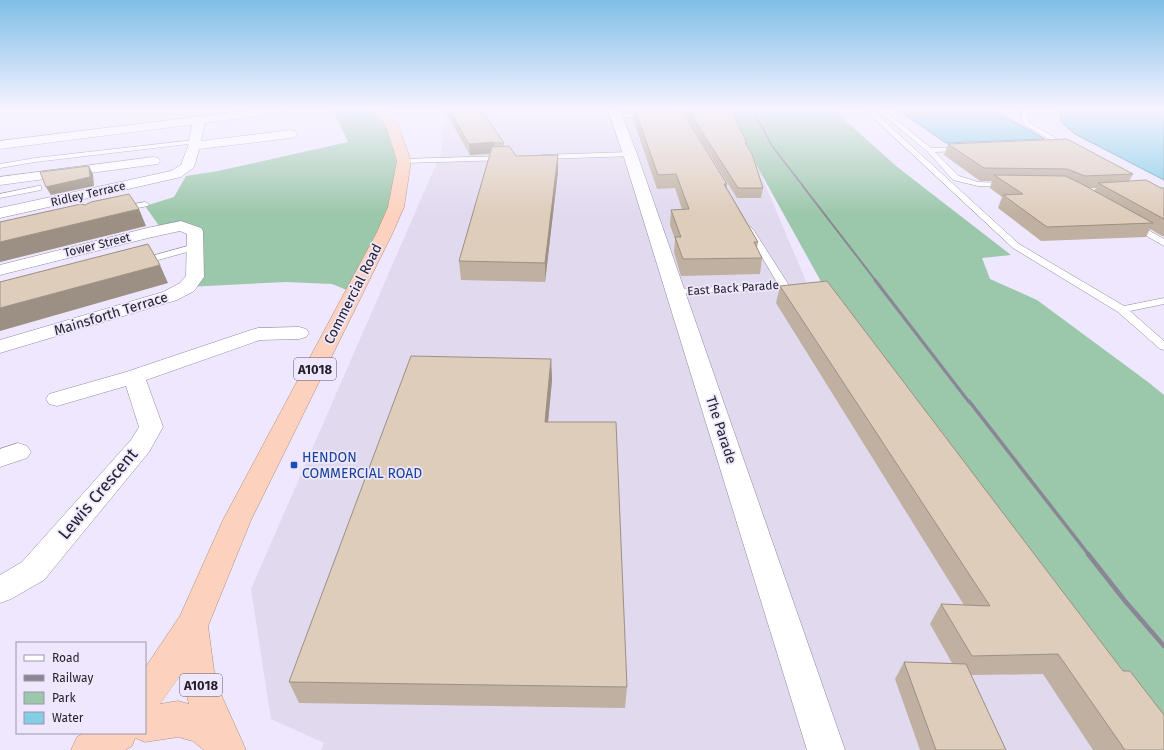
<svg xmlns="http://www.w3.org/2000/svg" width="1164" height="750" viewBox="0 0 1164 750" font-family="'Fira Sans',sans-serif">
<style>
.industrial{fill:#e1d9ee}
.green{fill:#9bc7aa}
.water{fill:#83cde5;stroke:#6699ac}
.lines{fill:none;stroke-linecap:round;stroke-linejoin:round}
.service-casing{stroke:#8f899d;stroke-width:1}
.minor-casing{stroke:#8f899d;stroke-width:1}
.tertiary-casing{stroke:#8f899d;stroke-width:1}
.trunk-casing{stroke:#b08c7e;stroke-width:1}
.service{fill:#fff;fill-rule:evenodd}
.minor{fill:#fff;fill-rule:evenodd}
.tertiary{fill:#fff;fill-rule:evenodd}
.trunk{fill:#fcd2be;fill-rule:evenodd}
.rail-far4{stroke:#8b8696;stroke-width:1.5}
.rail-far3{stroke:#8b8696;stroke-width:2}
.rail-far2{stroke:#8b8696;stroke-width:3}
.rail-far1{stroke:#8b8696;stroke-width:3.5}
.rail{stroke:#8b8696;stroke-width:4.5}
.wall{fill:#bfb0a1;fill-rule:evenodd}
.shaded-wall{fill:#9b9083}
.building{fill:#decdbb;stroke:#9b9083}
.transit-dot{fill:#1a4fb4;stroke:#eee7fe;stroke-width:1.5}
.labels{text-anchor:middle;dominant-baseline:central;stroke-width:3.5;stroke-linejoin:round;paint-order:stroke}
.far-street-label{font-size:12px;fill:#221f27;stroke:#eee7fe}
.shield{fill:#eee7fe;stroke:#5f5b68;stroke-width:1}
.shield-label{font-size:13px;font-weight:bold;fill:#221f27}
.street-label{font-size:14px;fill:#221f27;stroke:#eee7fe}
.transit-label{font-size:14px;fill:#164399;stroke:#eee7fe;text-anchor:start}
.near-street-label{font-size:17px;fill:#221f27;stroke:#eee7fe}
</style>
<rect width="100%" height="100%" fill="#eee7fe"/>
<!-- industrial -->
<path class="industrial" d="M465,110h261l27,46 55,130 339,464h-826l3,-7 -53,-24 -20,-130 191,-438 1,-37z"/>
<!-- green -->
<path class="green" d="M333,110h46l25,51 -3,28 -47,104 -22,-9 -46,-2 -99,5 8,-56 -33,-1 -17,-24 29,-9 12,-21 32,-5 130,-29z
M726,110h112l8,11 50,45 115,89 -29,3 8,21 47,21 111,82 16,13v355l-340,-463z"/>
<!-- water -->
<path class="water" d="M898,110h95l52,29 -99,4z
M1060,110h104v70l-89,-46 -14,-12z"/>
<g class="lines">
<defs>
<path id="service" d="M865,110h7l147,134 105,62 40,-8v6l-34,7 34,30v9l-4,-1 -42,-37 -105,-64z
M877,110h7l47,38h32l1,1 -3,2 -26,1 24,24 19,6 28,1 4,2 -4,2 -28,-1 -25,-6 -26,-29z
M1021,110h6l1,12 41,24v2h-4l-42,-24z
M650,113l2,1v2l-36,2 -3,-2 3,-2z
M195,140l3,2 -1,1 -162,19 -35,6v-4l35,-6z
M630,152h3v4l-91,3 -4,-2 4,-2z
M505,156l4,2 -1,2 -104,3 -4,-2 4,-2z
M38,186h3v4l-41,8v-4z
M145,202l4,2 -1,2 -26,5 -4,-2 1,-2z
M1134,222l30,17v7l-33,-19 -1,-2z
M749,226l4,3 37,58 -1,2 -118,5 -1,-2 1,-2 4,-1 103,-5 -33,-55z
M195,244l5,3 -2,2 -58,16 -5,-3 2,-2z"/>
<path id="minor" d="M608,110h12l17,44 208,596h-38l-184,-596z
M199,117l4,2 2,2 -4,20 90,-11 4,1 2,3 -2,3 -4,1 -92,11 -5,18 -13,10 -181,41v-10l171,-37 10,-6 7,-19 5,-25 2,-2z
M153,157l5,1 2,3 -2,3 -158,21v-8z
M181,221l20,7 2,3 1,46 -10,14 -17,9 -177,53v-13l163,-48 17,-9 6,-7 1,-42 -7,-3 -32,7 -148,37v-10l147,-37z
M299,327l7,2 3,4 -3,4 -7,2 -39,1 -114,40 17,47 -14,25 -105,128 -33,19 -11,4v-28l22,-13 109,-122 8,-13 -13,-41 -69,20 -8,-2 -3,-5 3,-5 77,-22 125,-42 7,-2z
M18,443l9,3 4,6 -4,6 -27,9v-18z"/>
<path id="tertiary" d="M252,110h34l-5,3 -281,36v-8z"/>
<path id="trunk" d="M374,110h11l13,15 13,36 -7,46 -11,25 -142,288 -43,106 6,45 9,28 23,51h-42l-11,-9 -15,-4 -33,5 -10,-4 -3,8 -7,4h-54l6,-13 7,-4h61v-65l35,-52 43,-96 154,-288 11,-25 9,-46 -11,-35zM181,674l8,30 -11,-3 -18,3z"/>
</defs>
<!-- service casing -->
<use href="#service" class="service-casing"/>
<!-- minor casing -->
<use href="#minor" class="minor-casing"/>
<!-- tertiary casing -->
<use href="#tertiary" class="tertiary-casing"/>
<!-- trunk casing -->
<use href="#trunk" class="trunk-casing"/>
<!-- service -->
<use href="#service" class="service"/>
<!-- minor -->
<use href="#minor" class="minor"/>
<!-- tertiary -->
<use href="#tertiary" class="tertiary"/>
<!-- trunk -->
<use href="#trunk" class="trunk"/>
<!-- rail-far4 -->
<path class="rail-far4" d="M753,110l19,36 31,40"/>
<!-- rail-far3 -->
<path class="rail-far3" d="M802,185l74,96"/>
<!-- rail-far2 -->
<path class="rail-far2" d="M875,280l94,122"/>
<!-- rail-far1 -->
<path class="rail-far1" d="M969,401l120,154"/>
<!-- rail -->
<path class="rail" d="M1088,554l37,47 39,45"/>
</g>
<!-- wall -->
<path class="wall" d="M446,110h35l23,33v3l12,10 42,-1v16l-13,111 -84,-2 -2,-19 31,-107 -20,1 -23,-40z
M631,110h100l16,33 -1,3 17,42 -2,10h-24l-54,-86h-1l45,72v4l31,54 -1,6 5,10 -2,16 -79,2 -7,-24 1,-13 -5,-14 1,-15 11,-1 -7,-21 -18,1 -24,-70 1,-7h-3z
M948,144l185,30 -4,7 32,7h3v48h-2l-12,-7 -4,8 -105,4 -43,-33 4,-11 -12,-9 2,-7h-12l-36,-26zM1090,188h6l-2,3z
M780,286l384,464h-71l-50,-76 -72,1 35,75h-86l-25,-71 9,-17 48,1 -22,-39 11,-20 23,1 -188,-302z
M551,359l1,21 -4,42 79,265 -2,21 -326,-5 -10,-21z"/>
<!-- shaded-wall -->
<path class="shaded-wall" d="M494,142l1,11 -25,2 -1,-11z
M558,155v16l-13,111v-19z
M89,166l4,8 1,12 -43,9 -5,-8z
M139,209l7,17 -146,36v-20z
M160,265l8,18 -168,48v-23z
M551,359l1,21 -6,63 -1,-21z"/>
<!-- building -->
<path class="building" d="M449,110h32l23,33h-10v-1l-25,2z
M635,110h46l46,74h-3l34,58h-4l8,16 -79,1 -8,-22h6l-10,-27 18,-1 -13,-35 -18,1z
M688,110h43l16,33h-2l7,11 11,34h-25z
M1067,139l66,35 -48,2 -18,-7 -83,-1 -36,-24z
M509,146l7,10 42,-1 -13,108 -86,-2 33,-114z
M89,166l1,11 -44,10 -6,-15z
M994,175l71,1 15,7 73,40 -106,4 -44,-32 20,-1z
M1146,180l15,8h3v31l-66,-36z
M129,194l10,15 -139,33v-20l81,-18 4,1 6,-3z
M148,244l12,21 -160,43v-26z
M827,281l296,390h7l34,44v35h-39l-67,-96 -86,2 -31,-52 49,2 -210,-320z
M411,356l140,3 -6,63h71l11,265 -338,-5z
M904,662l62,2 40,86h-70z"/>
<!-- sky -->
<linearGradient id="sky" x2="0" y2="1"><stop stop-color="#7fbee7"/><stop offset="0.51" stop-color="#f7f4ff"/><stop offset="1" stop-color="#f7f4ff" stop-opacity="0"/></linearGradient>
<rect width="1164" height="215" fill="url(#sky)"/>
<!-- markers -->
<rect class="transit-dot" x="290" y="461" width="8" height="8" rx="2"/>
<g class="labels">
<!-- far-street labels -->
<g class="far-street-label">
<text transform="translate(88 194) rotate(-13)">Ridley Terrace</text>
<text transform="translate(97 245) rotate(-14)">Tower Street</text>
<text transform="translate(733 288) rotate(-4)">East Back Parade</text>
</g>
<!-- shield labels -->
<g class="shield">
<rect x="294" y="358" width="42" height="22" rx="3"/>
<rect x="180" y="674" width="42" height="22" rx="3"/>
</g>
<g class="shield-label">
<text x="315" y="369">A1018</text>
<text x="201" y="685">A1018</text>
</g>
<!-- street labels -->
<g class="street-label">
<text transform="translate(353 294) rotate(-63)">Commercial Road</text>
<text transform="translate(111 314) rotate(-17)">Mainsforth Terrace</text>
<text transform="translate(721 430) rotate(72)">The Parade</text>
</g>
<!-- transit labels -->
<g class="transit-label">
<text x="302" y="457">HENDON<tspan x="302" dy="16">COMMERCIAL ROAD</tspan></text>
</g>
<!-- near-street labels -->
<g class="near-street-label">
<text transform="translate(98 494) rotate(-50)">Lewis Crescent</text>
</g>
</g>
<!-- legend -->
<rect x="16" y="642" width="130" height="92" fill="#eee7fe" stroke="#9c97a8"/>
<rect x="24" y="655" width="20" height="6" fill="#ffffff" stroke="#9c97a8"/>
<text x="52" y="662" font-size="12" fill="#221f27">Road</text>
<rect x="24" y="675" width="20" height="6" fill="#8b8696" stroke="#9c97a8"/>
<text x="52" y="682" font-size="12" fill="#221f27">Railway</text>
<rect x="24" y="692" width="20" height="12" fill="#9bc7aa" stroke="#9c97a8"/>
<text x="52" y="702" font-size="12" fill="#221f27">Park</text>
<rect x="24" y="712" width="20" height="12" fill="#83cde5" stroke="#9c97a8"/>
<text x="52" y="722" font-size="12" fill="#221f27">Water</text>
</svg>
